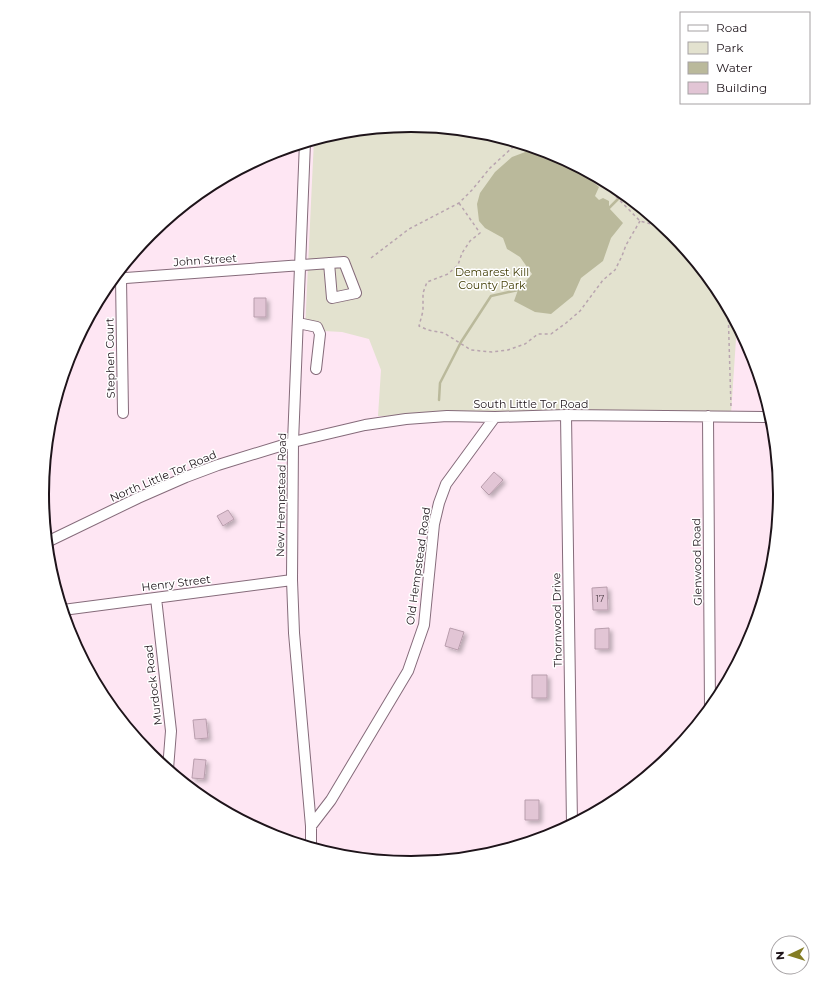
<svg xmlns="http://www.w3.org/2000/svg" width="822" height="987" viewBox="0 0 822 987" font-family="Montserrat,sans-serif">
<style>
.green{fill:#e3e2cf}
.water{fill:#bab99b}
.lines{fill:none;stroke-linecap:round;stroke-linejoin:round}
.stream{stroke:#bab99b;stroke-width:2.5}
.building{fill:#e2c5d5;stroke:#b89dac;filter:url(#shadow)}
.minor-casing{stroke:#856b7a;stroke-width:12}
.path{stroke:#b8a4af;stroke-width:1.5;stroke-dasharray:3 3;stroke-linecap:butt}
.minor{stroke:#fff;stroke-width:10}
.labels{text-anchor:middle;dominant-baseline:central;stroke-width:3;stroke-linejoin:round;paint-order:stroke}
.number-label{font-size:9px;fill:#4f4049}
.street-label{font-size:11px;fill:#1e141a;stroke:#fff}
.park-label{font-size:11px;fill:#413d05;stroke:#fff}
.rim{fill:none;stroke:#1e141a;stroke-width:2}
</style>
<defs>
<filter id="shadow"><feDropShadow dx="3" dy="3" stdDeviation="2" flood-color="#0004"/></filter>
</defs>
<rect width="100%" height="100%" fill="#fee6f3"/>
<!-- green -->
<path class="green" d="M411,125l72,7 69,21 64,34 56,46 46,56 19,35 -6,90 -353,2 3,-46 -12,-31 -27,-7 -37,-2 9,-191 25,-7z"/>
<!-- water -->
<path class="water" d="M536,148c30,9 41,20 63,39l-4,9 4,4 4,-2 6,3v7l14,15 -12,15 -8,23 -22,17 -8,18 -22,18 -16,-2 -21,-11 4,-11 14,-16 -12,-17 -13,-8 -4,-11 -18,-10 -6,-7 -2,-17 3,-11 15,-21 17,-15z"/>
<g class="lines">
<!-- stream -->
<path class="stream" d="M609,208l15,-15
M439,400l1,-17 21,-41 30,-46 27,-6"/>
</g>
<!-- building -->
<path class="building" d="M254,298h12v19h-12z
M494,472l9,8 -14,15 -8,-8z
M228,510l6,9 -11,7 -6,-10z
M607,587l1,23h-15l-1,-22z
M450,628l14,4 -6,18 -13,-4z
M609,628v21h-14v-20z
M532,675h15v23h-15z
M206,719l2,19 -13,1 -2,-19z
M194,759l12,1 -2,19 -12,-1z
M525,800h14v20h-14z"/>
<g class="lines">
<defs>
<path id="minor" d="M305,142l-12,300 -1,138 2,53 17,193v21
M121,278l2,135
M112,279l232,-17 12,31 -24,5 -3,-35
M298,323l19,4 3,7 -4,35
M566,415l6,409
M708,416l2,292
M47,542l91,-44 48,-21 32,-12 75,-23 72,-17 41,-6 41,-3 48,1 71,-2 205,2
M156,598l15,133 -3,38
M63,610l229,-30
M311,826l20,-26 77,-129 16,-46 10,-101 5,-21 7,-19 49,-67"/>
</defs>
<!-- minor casing -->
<use href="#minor" class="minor-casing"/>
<!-- path -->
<path class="path" d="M595,175l45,46 26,7
M459,203l21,30 -10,8 -8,12 -4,12 -10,9 -21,8 -4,11v18l-4,15 9,4 16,3 27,17 21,2 16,-2 17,-6 13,-10h13l15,-11 14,-12 23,-31 12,-10 7,-14 4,-11 14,-24
M371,258l38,-29 50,-26 13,-13 18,-22 24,-22 6,-3
M728,307l3,100"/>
<!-- minor -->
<use href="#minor" class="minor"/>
</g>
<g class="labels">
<!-- number labels -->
<g class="number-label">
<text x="600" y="598">17</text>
</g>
<!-- street labels -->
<g class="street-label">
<text transform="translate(205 260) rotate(-4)">John Street</text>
<text transform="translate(110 358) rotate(-91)">Stephen Court</text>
<text x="531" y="404">South Little Tor Road</text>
<text transform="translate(163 476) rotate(-23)">North Little Tor Road</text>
<text transform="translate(281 495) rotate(-89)">New Hempstead Road</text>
<text transform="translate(697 562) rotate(-91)">Glenwood Road</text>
<text transform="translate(418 566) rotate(-82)">Old Hempstead Road</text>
<text transform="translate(176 583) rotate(-7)">Henry Street</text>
<text transform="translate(557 620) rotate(-91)">Thornwood Drive</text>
<text transform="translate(153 685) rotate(-97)">Murdock Road</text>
</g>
<!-- park labels -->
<g class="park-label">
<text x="492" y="272">Demarest Kill<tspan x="492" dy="13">County Park</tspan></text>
</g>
</g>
<!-- crop -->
<path d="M0 0H822V987H0ZM49 494a362 362 0 1 1 724 0a362 362 0 1 1-724 0Z" fill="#fff" fill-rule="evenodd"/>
<path class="rim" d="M49 494a362 362 0 1 1 724 0a362 362 0 1 1-724 0Z"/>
<!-- legend -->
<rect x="680" y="12" width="130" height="92" fill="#ffffff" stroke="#a5a1a3"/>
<rect x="688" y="25" width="20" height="6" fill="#ffffff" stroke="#a5a1a3"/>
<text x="716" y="32" font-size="12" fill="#1e141a">Road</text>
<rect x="688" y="42" width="20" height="12" fill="#e3e2cf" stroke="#a5a1a3"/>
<text x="716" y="52" font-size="12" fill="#1e141a">Park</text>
<rect x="688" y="62" width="20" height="12" fill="#bab99b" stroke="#a5a1a3"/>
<text x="716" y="72" font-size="12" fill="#1e141a">Water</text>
<rect x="688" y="82" width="20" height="12" fill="#e2c5d5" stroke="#a5a1a3"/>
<text x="716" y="92" font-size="12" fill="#1e141a">Building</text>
<!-- north arrow -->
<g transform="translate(790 955) rotate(266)"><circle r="19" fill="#ffffff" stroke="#a5a1a3"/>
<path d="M0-3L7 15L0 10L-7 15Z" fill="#847d24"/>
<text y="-6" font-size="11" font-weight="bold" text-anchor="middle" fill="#1e141a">N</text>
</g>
</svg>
